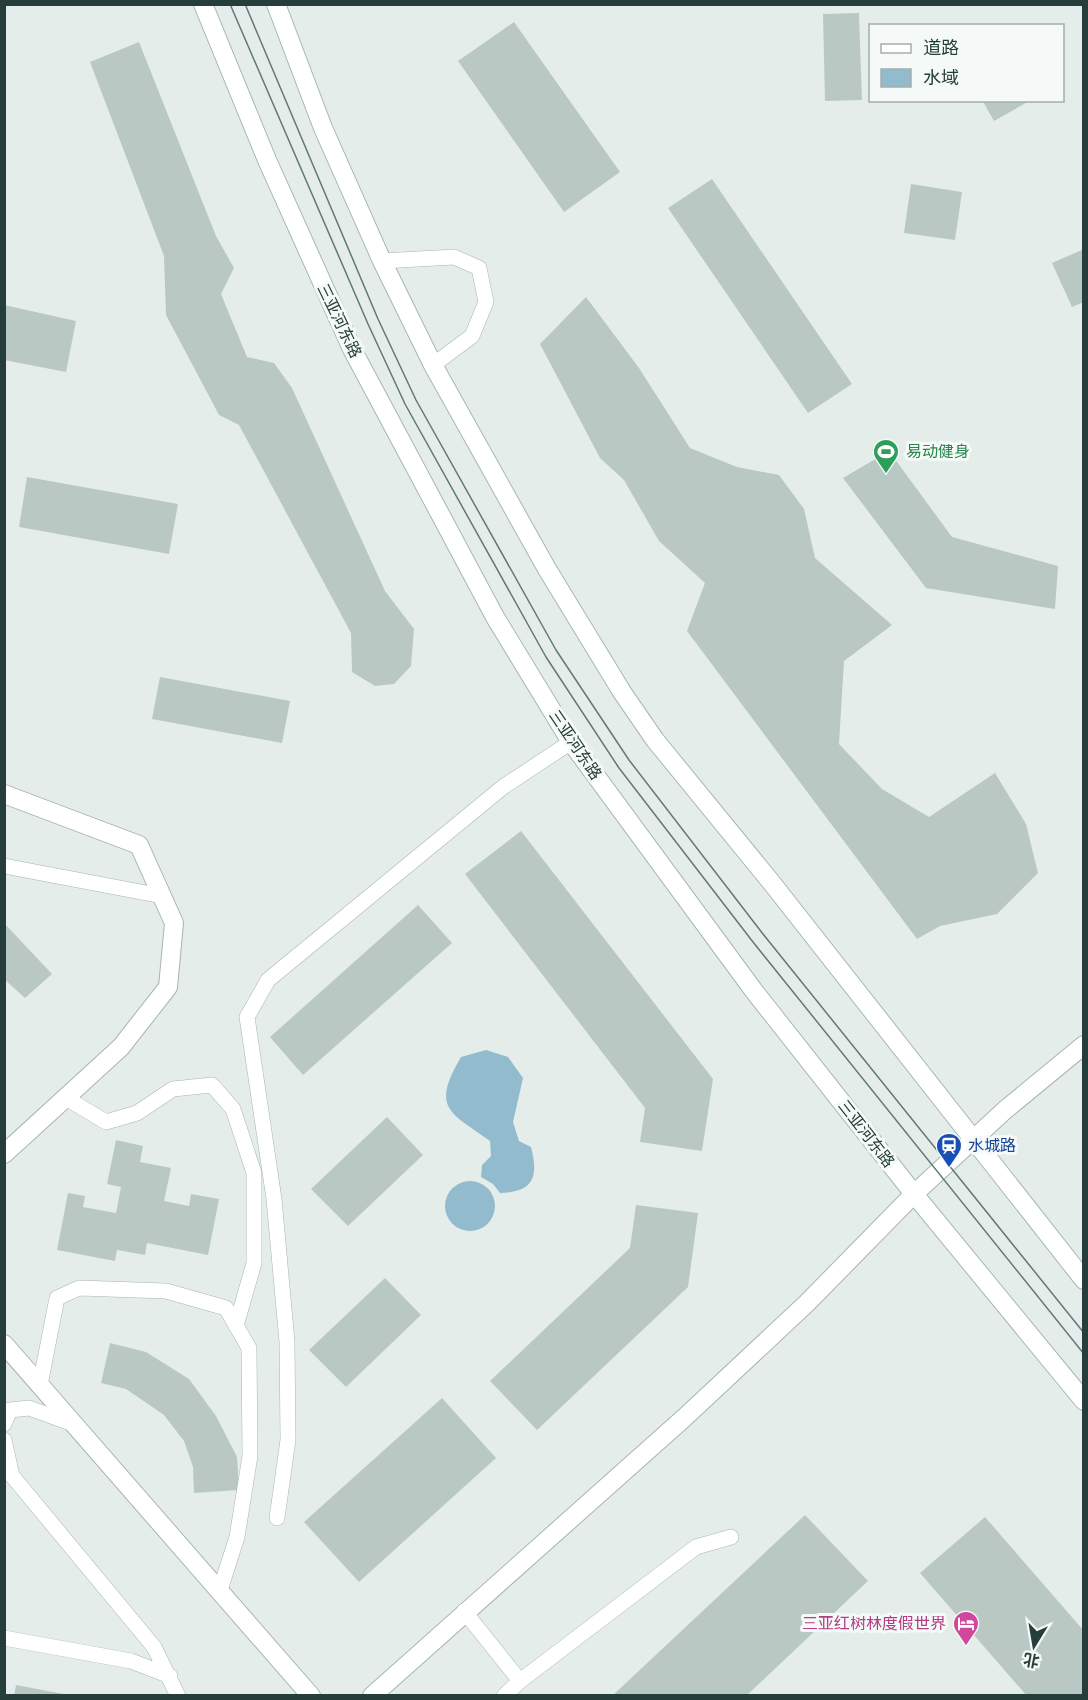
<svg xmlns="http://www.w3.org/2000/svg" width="1088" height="1700" viewBox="0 0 1088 1700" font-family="'Nunito Sans','Noto Sans SC',sans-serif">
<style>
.water{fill:#92bccd}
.building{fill:#bac8c4}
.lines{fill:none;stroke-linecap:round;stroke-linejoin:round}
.service-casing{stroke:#a8b5b2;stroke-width:16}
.minor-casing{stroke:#a8b5b2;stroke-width:20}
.tertiary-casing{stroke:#a8b5b2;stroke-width:20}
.secondary-casing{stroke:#a4b8b4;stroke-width:20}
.service{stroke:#fff;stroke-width:15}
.minor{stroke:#fff;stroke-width:18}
.tertiary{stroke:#fff;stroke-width:18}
.secondary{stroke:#fff;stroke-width:18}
.tram{stroke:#607976;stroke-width:1.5}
.labels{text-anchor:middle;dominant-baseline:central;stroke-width:6;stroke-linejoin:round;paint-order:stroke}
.street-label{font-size:16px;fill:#253e3a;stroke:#f5faf8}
.leisure-label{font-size:16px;fill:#27864d;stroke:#f5faf8;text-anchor:start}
.transit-label{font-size:16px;fill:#164399;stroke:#f5faf8;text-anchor:start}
.hotel-label{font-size:16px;fill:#b23c85;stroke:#f5faf8;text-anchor:end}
</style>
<rect width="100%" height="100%" fill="#e5edeb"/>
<!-- water -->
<path class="water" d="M486,1050l22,7 15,21 -10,44 6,19 12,6c8,31 2,45 -31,46l-7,-9 -12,-7 1,-12 9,-9 -1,-15c-41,-29 -59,-33 -29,-84z
M445 1206a25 25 0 1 1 50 0a25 25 0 1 1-50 0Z"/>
<!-- building -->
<path class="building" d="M859,13l3,87 -37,1 -2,-87z
M514,22l106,150 -56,40 -106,-151z
M139,42l77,194 18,32 -13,26 26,63 27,6 18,25 93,203 29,38 -3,37 -17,18 -19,2 -23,-14 -1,-39 -112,-208 -20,-10 -53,-100 -2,-59 -74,-194z
M982,100h49l-37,21z
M712,179l140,205 -44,29 -140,-205z
M911,184l51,8 -7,48 -51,-7z
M1084,249v53l-12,5 -20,-44z
M586,297l53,71 51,80 47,19 42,8 25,34 11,49 77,67 -48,36 -5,83 43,45 47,28 66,-44 31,51 12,49 -41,41 -57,12 -23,13 -230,-308 18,-48 -46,-42 -35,-61 -24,-22 -60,-114z
M4,305l72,16 -10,51 -62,-12z
M889,451l63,86 106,29 -3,43 -129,-21 -83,-110z
M27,477l151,27 -9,50 -150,-27z
M160,677l130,24 -8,42 -130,-24z
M521,831l192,248 -11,72 -62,-9 5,-34 -180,-234z
M418,905l34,38 -149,132 -33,-38z
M4,923l48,51 -27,24 -21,-19z
M387,1117l36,38 -75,71 -37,-37z
M116,1140l27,6 -3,16 31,6 -7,33 25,5 2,-12 28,5 -11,56 -61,-12 -2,12 -28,-5 -2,11 -58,-11 11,-57 17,3 -2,11 33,6 5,-26 -14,-3z
M636,1205l62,8 -10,74 -151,143 -47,-49 140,-133z
M385,1278l36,37 -75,72 -37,-37z
M110,1343l36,9 43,27 27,37 21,41 2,33 -45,3 -1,-26 -9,-26 -20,-26 -38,-26 -25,-6z
M442,1398l54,60 -137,124 -55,-60z
M805,1515l63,66 -122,115h-134z
M985,1517l99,114v65h-57l-107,-123z
M16,1685l48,9v2h-50z"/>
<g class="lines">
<defs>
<path id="service" d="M382,261l72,-4 25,11 7,34 -14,34 -39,29
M4,866l158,30
M66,1098l40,24 31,-9 36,-24 39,-4 21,24 21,64v90l-18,63
M40,1385l17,-87 22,-10 87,3 60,17 23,40 1,108 -13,81 -17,53
M4,1424l6,-14 19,-2 47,17
M4,1440l8,36
M4,1466l150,181 24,49
M277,1518l11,-78 -1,-98 -13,-143 -27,-182 21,-37 235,-193 68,-45
M464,1611l56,70 -16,15
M4,1638l127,23 39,15
M520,1681l176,-134 35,-10"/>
<path id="minor" d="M4,794l135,51 35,78 -6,64 -47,60 -117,107
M4,1344l307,352"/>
<path id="tertiary" d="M372,1696l312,-278 123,-115 107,-109 91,-84 79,-65"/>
<path id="secondary" d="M203,4l64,156 85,189 143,268 76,125 183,249 160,203 170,207
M276,4l47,124 59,133 51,104 114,204 75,123 33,48 116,142 313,398"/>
</defs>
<!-- service casing -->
<use href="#service" class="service-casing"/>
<!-- minor casing -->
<use href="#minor" class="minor-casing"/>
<!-- tertiary casing -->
<use href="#tertiary" class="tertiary-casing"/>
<!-- secondary casing -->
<use href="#secondary" class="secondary-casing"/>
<!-- service -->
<use href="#service" class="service"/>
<!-- minor -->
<use href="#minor" class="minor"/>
<!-- tertiary -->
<use href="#tertiary" class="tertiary"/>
<!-- secondary -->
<use href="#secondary" class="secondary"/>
<!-- tram -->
<path class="tram" d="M230,4l138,320 37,80 141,253 73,111 134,174 331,412
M245,4l133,315 38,81 140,250 73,110 134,174 321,399"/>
</g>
<!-- icons -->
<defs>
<symbol id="stadium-pin" viewBox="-11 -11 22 30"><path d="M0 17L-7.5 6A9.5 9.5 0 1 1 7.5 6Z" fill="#2e9e5b" stroke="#f5faf8"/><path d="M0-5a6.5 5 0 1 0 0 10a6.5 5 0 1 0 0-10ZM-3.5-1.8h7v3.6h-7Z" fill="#fff"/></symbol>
<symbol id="station-pin" viewBox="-11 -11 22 30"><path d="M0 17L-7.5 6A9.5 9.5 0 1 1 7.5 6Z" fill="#1a4fb4" stroke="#f5faf8"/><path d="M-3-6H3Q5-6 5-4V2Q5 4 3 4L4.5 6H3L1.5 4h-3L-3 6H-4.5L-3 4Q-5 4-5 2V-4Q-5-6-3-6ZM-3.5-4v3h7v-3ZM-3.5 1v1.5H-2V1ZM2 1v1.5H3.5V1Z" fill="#fff"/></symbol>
<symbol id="hotel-pin" viewBox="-11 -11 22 30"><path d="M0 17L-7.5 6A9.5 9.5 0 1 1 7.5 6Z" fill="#d1479c" stroke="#f5faf8"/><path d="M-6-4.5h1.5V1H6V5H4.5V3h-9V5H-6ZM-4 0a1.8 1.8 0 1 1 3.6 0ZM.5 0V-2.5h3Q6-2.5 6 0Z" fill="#fff"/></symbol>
</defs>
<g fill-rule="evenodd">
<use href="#stadium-pin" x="871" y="437" width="30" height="40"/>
<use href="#station-pin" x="934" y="1131" width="30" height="40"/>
<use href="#hotel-pin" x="951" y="1609" width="30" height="40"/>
</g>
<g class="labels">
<!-- street labels -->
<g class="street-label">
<text transform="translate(339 321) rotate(64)">三亚河东路</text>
<text transform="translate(575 745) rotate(56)">三亚河东路</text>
<text transform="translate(866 1134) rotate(52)">三亚河东路</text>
</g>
<!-- leisure labels -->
<g class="leisure-label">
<text x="906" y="452">易动健身</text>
</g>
<!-- transit labels -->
<g class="transit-label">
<text x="968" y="1146">水城路</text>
</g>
<!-- hotel labels -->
<g class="hotel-label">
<text x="946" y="1624">三亚红树林度假世界</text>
</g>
</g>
<!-- border -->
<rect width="1088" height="1700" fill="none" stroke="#253e3a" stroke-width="12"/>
<!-- legend -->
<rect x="869" y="24" width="195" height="78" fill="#f5faf8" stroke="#a2afac" stroke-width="1.5"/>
<rect x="881" y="44" width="30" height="9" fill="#ffffff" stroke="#a2afac" stroke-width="1.5"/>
<text x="923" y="54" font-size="18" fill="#253e3a">道路</text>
<rect x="881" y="69" width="30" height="18" fill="#92bccd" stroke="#a2afac" stroke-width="1.5"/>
<text x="923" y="84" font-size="18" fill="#253e3a">水域</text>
<!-- north arrow -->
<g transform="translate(1034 1646) rotate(191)" stroke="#f5faf8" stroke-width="4.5" paint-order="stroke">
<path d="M0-4.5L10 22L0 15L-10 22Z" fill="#253e3a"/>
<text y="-9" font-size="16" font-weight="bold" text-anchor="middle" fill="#253e3a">北</text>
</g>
</svg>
